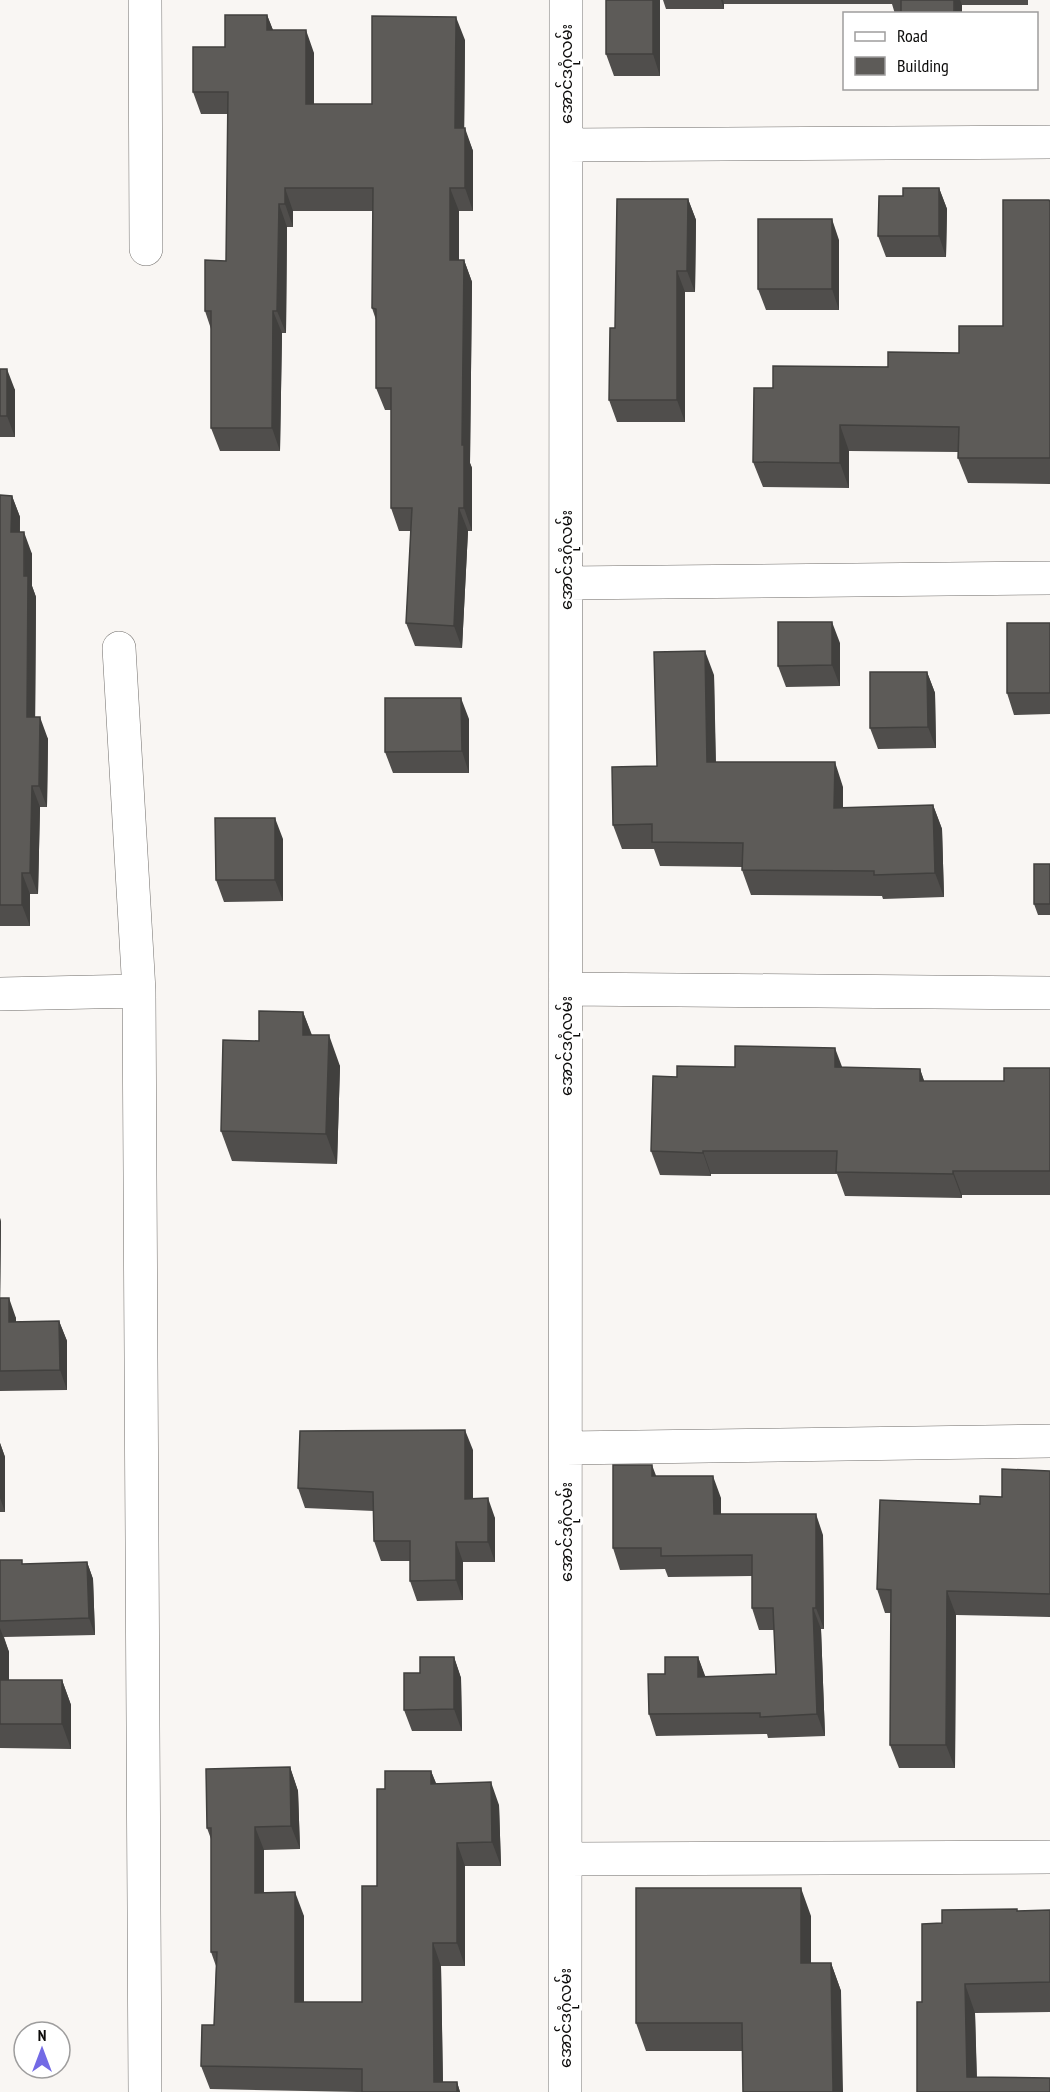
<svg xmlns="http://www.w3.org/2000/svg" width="1050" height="2092" viewBox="0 0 1050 2092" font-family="'PT Sans Narrow','Noto Sans Myanmar',sans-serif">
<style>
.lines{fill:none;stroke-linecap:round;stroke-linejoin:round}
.minor-casing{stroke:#716e6b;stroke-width:34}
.minor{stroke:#fff;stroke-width:33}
.wall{fill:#504e4c}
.shaded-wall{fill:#41403e}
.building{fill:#5d5b58;stroke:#41403e;stroke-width:1.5}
.labels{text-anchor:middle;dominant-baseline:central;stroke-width:6;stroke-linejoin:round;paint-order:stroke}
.street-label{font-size:16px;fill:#0c0b0a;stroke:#fff}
</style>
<rect width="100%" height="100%" fill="#f9f6f3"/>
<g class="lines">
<defs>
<path id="minor" d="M145,0l1,249
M566,145l484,-3
M566,583l484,-5
M119,648l20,343 6,1101
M566,989l484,4
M0,994l139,-3
M566,1448l484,-7
M566,1859l484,-2
M565,2092l1,-2092"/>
</defs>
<!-- minor casing -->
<use href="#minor" class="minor-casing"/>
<!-- minor -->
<use href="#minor" class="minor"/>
</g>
<!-- wall -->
<path class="wall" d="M660,0v76h-46l-8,-22z
M663,0h365v5h-66v9h-67l-3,-10h-168v5h-58z
M267,15l6,15 41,23v51h58l93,-64 -1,88 9,23v60h-14v49h5l8,22 -2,181 2,5v63h-4l-6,117 -47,-2 -9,-23 5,-92h-12l-8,-23v-98h-6l-9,-22v-68l-4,-12 1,-97h-80v16h-6l-1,106h-4l-2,118h-60l-9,-23v-99l-6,-18 21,-50 2,-147h-27l-8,-22 32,-45z
M939,188l8,21 -1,48h-60l-8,-21 25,-40z
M688,199l8,21 -1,72h-10v130h-68l-8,-22 6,-72z
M1049,200l1,2v282l-82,-1 -10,-25v-6l-109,-1v37l-86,-1 -10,-25 20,-74 186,-35 44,-27z
M839,240v70h-73l-8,-21z
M0,369l15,21v47h-15z
M0,495l12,1 8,21v15l12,22v32l4,11 -1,120 13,22 -1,68h-7l-2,87h-8v32h-30z
M1050,623v91l-36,1 -7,-22z
M840,643v43l-54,1 -8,-21z
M927,672l8,21 1,55 -58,1 -8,-21z
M714,675l2,87 127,25v21l90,-3 9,24 2,68 -61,2 -1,-3 -131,-1 -9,-25v-3l-82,-1 -6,-17h-32l-9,-24 44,-59z
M469,719v54h-76l-8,-21z
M283,839v62l-59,1 -8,-22z
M1050,864v51h-12l-4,-11z
M303,1012l9,23 28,31 -3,98 -105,-3 -11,-30z
M735,1067l185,2 4,12h80l46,-13v127h-88v3l-117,-2 -8,-22h-126v2l-51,-1 -9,-24 26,-74z
M0,1218l1,4 -1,76 16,20v4l43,-1 8,20v49l-67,1z
M0,1443l5,14v55h-5z
M473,1450v49l22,19v44h-32v38l-46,1 -7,-20v-20h-29l-7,-20v-30l-69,-3 -7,-20z
M1050,1471v146l-94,-2 -1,153h-56l-9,-23 1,-132h-6l-8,-24 103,-85 22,-7z
M656,1476l65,22v16l102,21 1,94h-3l4,107 -57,2 -1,-4 -111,2 -7,-22 16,-40 33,-17 7,20 71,-3 -2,-44h-15l-7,-22v-32l-84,1 -3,-8 -45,1 -7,-22z
M0,1560l23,4 64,-2 6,17 2,56 -91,2 5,15v28h53l9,25v44l-71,-1z
M454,1657l7,21 1,53h-50l-8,-21 16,-37z
M290,1767l8,24 2,58 -36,1v43l40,23v86h58l15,-116 8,-97 46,-18 5,12 63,22 2,61h-36v100h-24l2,116h14l3,10h-103l-147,-3 -9,-23 13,-41 2,-59 -5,-14v-113l-4,-11z
M1050,1910v102l-75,1 2,65 -60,14 5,-90 20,-79 76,-12z
M811,1916v47h20l10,28 -99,60h-96l-10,-28z"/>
<!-- shaded-wall -->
<path class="shaded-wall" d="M653,0h7v76l-7,-22z
M721,0h2l1,4v5z
M954,0h6l2,5v9h-7z
M267,15l9,23 -9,-8z
M456,17l9,23 -1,111 -9,-23z
M306,30l8,23v74l-8,-23z
M465,128l8,23v60l-8,-23z
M285,188l8,23v16l-8,-23z
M450,188l9,23v71l-9,-22z
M939,188l8,21 -1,48 -7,-21z
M688,199l8,21 -1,72 -8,-21z
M279,204l8,23 -1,106 -9,-22z
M832,219l7,21v70l-7,-21z
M464,260l8,22 -2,181 2,5v63l-8,-23 -2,-63z
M677,271l8,21v130l-8,-22z
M273,311l9,22 -2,118 -8,-23z
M7,369l8,21v47l-8,-21z
M840,425l9,26v37l-9,-25z
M12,496l8,21 -1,37 -8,-22z
M459,508l9,23 -6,117 -8,-22z
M24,532l8,22v32l4,11 -1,142 -8,-22z
M832,622l8,21v43l-8,-21z
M705,651l9,24 2,112 -9,-25z
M927,672l8,21 1,55 -8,-21z
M461,698l8,21v54l-7,-22z
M40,717l8,22 -1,68 -8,-21z
M835,762l8,25v45l-9,-24z
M32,786l8,21 -2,87 -8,-21z
M933,805l9,24 2,68 -9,-24z
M275,818l8,21v62l-8,-21z
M22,873l8,21v32l-8,-21z
M303,1012l11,30 -11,-7z
M329,1035l11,31 -3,98 -11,-30z
M835,1048l9,24 -9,-5z
M920,1069l8,23 -8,-11z
M703,1151l8,23v2l-8,-23z
M953,1171l9,24v3l-9,-24z
M0,1218l1,4 -1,96z
M9,1298l7,20v24l-7,-20z
M59,1321l8,20v49l-7,-20z
M465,1430l8,20v68l-8,-19z
M0,1443l5,14v55l-5,-14z
M652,1465l8,21 -8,-10z
M713,1476l8,22v37l-7,-21z
M488,1498l7,20v44l-7,-20z
M816,1514l7,21 1,94 -8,-21z
M456,1542l7,20v38l-7,-20z
M87,1562l6,17 2,56 -6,-17z
M947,1591l9,24 -1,153 -9,-23z
M813,1608l8,21 4,107 -8,-22z
M0,1628l9,24v53l-9,-24z
M454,1657l7,21 1,53 -8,-22z
M698,1657l8,21 -8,-1z
M62,1680l9,25v44l-9,-25z
M290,1767l8,24 2,58 -9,-23z
M431,1771l9,23 -9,-10z
M491,1782l8,23 2,61 -9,-24z
M255,1827l9,23v66l-9,-23z
M457,1843l8,23v100l-8,-23z
M801,1888l10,28v75l-10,-28z
M295,1892l9,24v109l-9,-23z
M433,1943l8,23 2,126 -9,-10z
M831,1963l10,28 2,101h-10z
M965,1984l10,29 2,79 -10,-15z
M457,2082l3,10h-3z"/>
<!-- building -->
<path class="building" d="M606,0h47v54h-47z
M901,0h53v12h-53z
M225,15h42v15h39v74h66v-88l84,1 -1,111h10v60h-15v72h14l-2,185h2v63h-5l-5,118 -48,-3 6,-115h-21v-120h-15v-79l-4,-1 1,-120h-88v16h-6l-2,107h-4l-1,117h-61v-117h-6v-51l21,1 2,-169h-35v-45h32z
M903,188h36v48h-61l1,-40h24z
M617,199h71l-1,72h-10v129h-68l1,-72h5z
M1003,200h46l1,2v256h-92l1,-31 -119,-2v38l-87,-1 1,-74h19v-22l115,1v-15l71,1v-27h44z
M758,219h74v70h-74z
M0,369h7v47h-7z
M0,495l12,1 -1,36h13v44h4l-1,141h13l-1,69h-7l-2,87h-8v32h-22z
M778,622h54v43l-54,1z
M1007,623h43v70h-43z
M705,651l2,111h128l-1,46 99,-3 2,68 -61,2v-4l-132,-1 1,-27 -91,-1v-18l-39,1 -1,-58 45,-1 -3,-114z
M870,672h57l1,55 -58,1z
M385,698h76l1,53 -77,1z
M215,818h60v62h-59z
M1034,864h16v40h-16z
M259,1011l44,1v23h26l-3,99 -105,-3 2,-91 36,1z
M735,1046l100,2v19l85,2v12h84v-13h46v103h-97v3l-117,-2 1,-21h-134v2l-52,-2 2,-75 24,1v-11l58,1z
M0,1298h9v24l50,-1 1,49 -60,1z
M465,1430v69l23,-1v44h-32v38l-46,1v-40h-36l-1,-49 -75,-4 2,-57z
M613,1465h39v11h61l1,38h102v94h-3l4,106 -57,3v-4l-111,1 -1,-40h17v-17h33v20l78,-3 -3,-66h-21v-53l-91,1v-8h-48z
M1002,1469l48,2v123l-103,-3 -1,154h-56l1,-155 -14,-1 3,-89 100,4v-8l22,1z
M0,1560h22v4l65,-2 2,56 -89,3z
M420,1657h34v52l-50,1v-37h16z
M0,1680h62v44h-62z
M290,1767l1,59 -36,1v66l40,-1v110h67v-116h15v-97h8v-18h46v13l60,-2 1,60 -35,1v100h-24l1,139h23v10h-95v-23l-161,-3 1,-41h12l3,-73h-6v-124h-4l-1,-59z
M636,1888h165v75h30l2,129h-90l-1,-69h-106z
M1017,1909v2l33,-1v72l-85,2 2,93 83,1v14h-133v-90h5v-78l20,-1v-13z"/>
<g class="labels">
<!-- street labels -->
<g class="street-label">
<text transform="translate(566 74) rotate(-90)">အောင်ဒဂုံလမ်း</text>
<text transform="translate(566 560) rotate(-90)">အောင်ဒဂုံလမ်း</text>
<text transform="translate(566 1046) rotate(-90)">အောင်ဒဂုံလမ်း</text>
<text transform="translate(566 1532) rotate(-90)">အောင်ဒဂုံလမ်း</text>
<text transform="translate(565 2018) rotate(-90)">အောင်ဒဂုံလမ်း</text>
</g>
</g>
<!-- legend -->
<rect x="843" y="12" width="195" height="78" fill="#ffffff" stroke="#9e9d9d" stroke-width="1.5"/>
<rect x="855" y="32" width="30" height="9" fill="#ffffff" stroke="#9e9d9d" stroke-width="1.5"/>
<text x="897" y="42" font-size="18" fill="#0c0b0a">Road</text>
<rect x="855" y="57" width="30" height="18" fill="#5d5b58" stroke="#9e9d9d" stroke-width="1.5"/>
<text x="897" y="72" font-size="18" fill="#0c0b0a">Building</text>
<!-- north arrow -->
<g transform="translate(42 2050)"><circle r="28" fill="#ffffff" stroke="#9e9d9d" stroke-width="1.5"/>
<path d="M0-4.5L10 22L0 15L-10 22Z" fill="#736ae5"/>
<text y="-9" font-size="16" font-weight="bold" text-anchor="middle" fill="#0c0b0a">N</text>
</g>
</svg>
